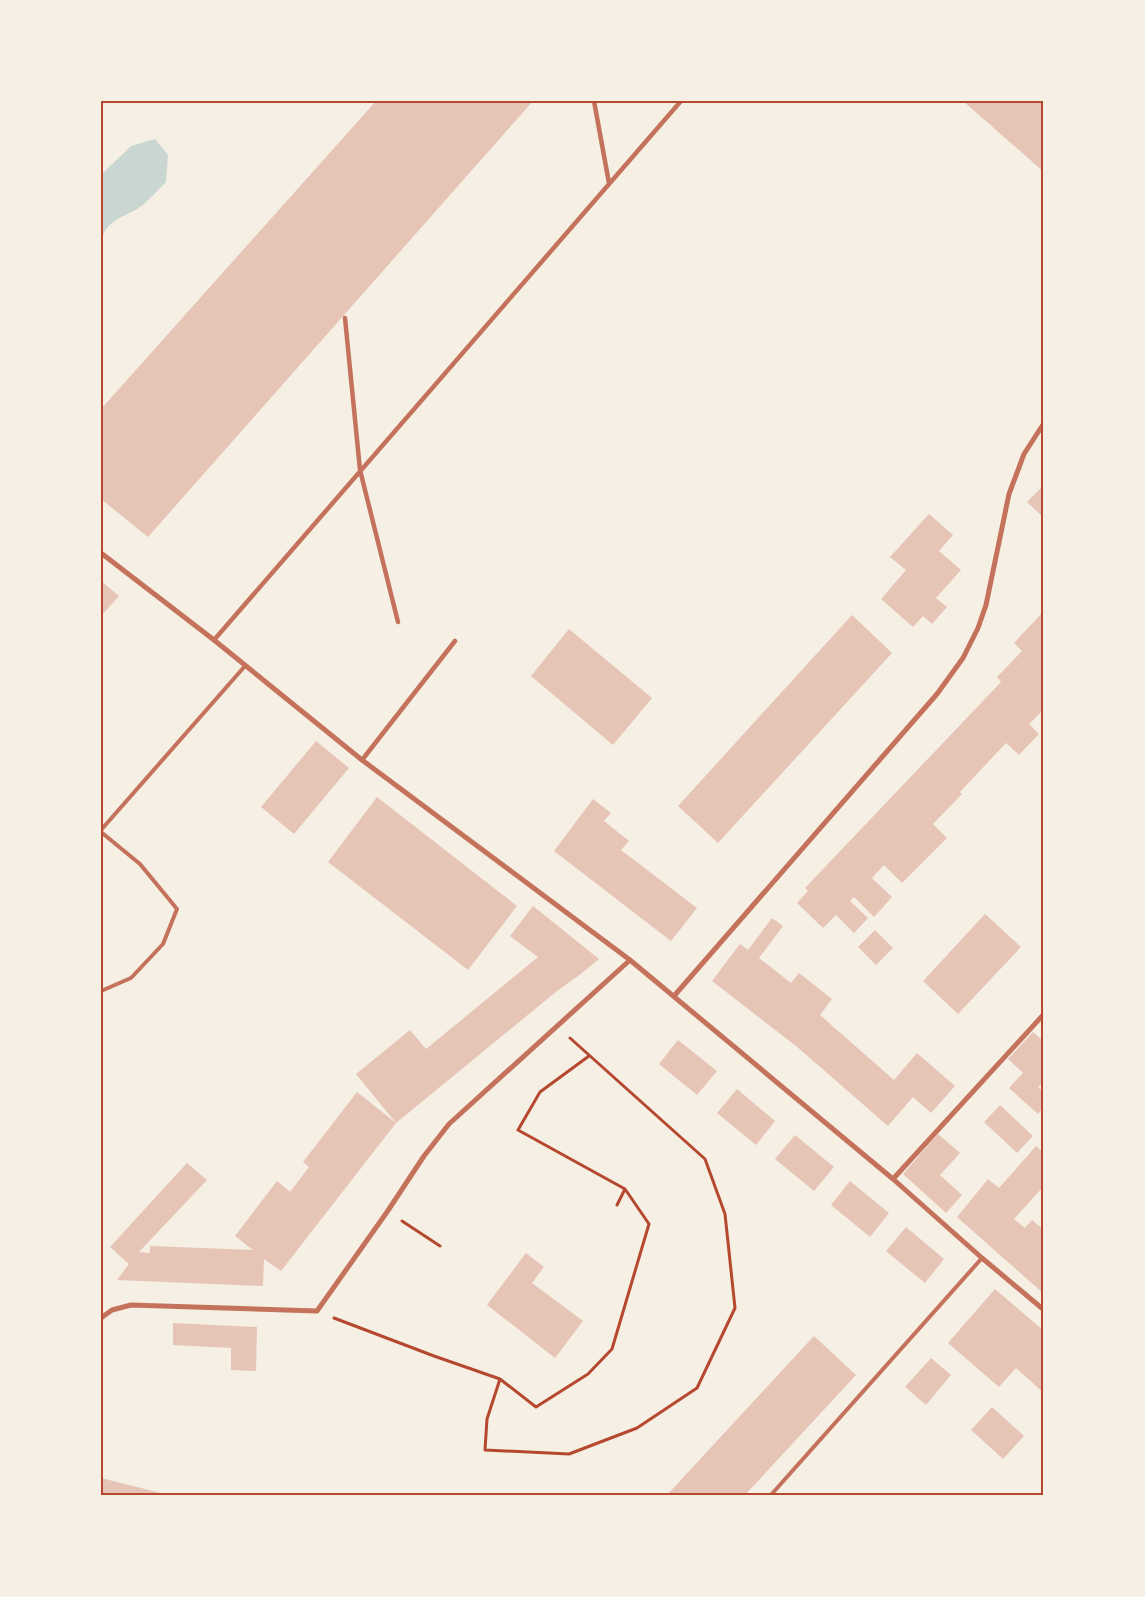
<svg xmlns="http://www.w3.org/2000/svg" width="1145" height="1597" viewBox="0 0 1145 1597" font-family="'Space Grotesk',sans-serif">
<style>
.water{fill:#c9d6d2}
.building{fill:#e6c5b7}
.lines{fill:none;stroke-linecap:round;stroke-linejoin:round}
.path{stroke:#b5482f;stroke-width:3}
.service{stroke:#c5725c;stroke-width:4}
.pedestrian{stroke:#c5725c;stroke-width:4.5}
.minor{stroke:#c5725c;stroke-width:5}
.neatline{fill:none;stroke:#b5482f;stroke-width:2}
</style>
<rect width="100%" height="100%" fill="#f6efe4"/>
<!-- water -->
<path class="water" d="M155,139l13,16 -2,27c-7,7 -14,15 -22,22 -17,14 -37,13 -43,37v-66l30,-29z"/>
<!-- building -->
<path class="building" d="M376,101h157l-385,436 -47,-38v-90z
M963,101h81v71z
M1044,485v33l-17,-16z
M929,514l24,21 -14,16 22,19 -25,28 11,9 -15,17 -9,-8 -10,11 -32,-28 25,-29 -16,-13z
M101,581l18,15 -18,20z
M1044,611v98l-15,15 10,10 -20,21 -13,-12 -46,49 -7,-6 9,8 -29,30 14,14 -45,45 -18,-18 -12,13 20,19 -18,20 -20,-20 -4,4 18,17 -14,15 -18,-18 -13,13 -26,-25 11,-12 -3,-3 196,-206 -4,-5 25,-26 -8,-8z
M852,615l40,38 -174,190 -40,-37z
M569,629l83,69 -39,47 -82,-69z
M316,741l33,27 -55,66 -33,-27z
M377,797l140,109 -49,64 -140,-108z
M593,799l18,14 -7,8 25,20 -8,9 76,58 -26,33 -117,-90z
M533,906l66,53 -21,17 -21,15 -161,132 -40,-49 54,-44 16,19 112,-92 -28,-21z
M985,914l36,33 -63,67 -35,-33z
M772,918l11,8 -24,32 32,25 8,-10 33,26 -12,16 74,65 23,-27 38,33 -24,27 -18,-16 -25,29 -92,-80 -84,-65 28,-37 8,6z
M875,930l18,18 -17,17 -18,-18z
M1033,1032l11,10v40l-6,5 6,5v15l-6,7 -29,-26 14,-15 -15,-14z
M678,1040l39,31 -20,24 -38,-31z
M737,1089l38,32 -19,24 -39,-32z
M357,1092l39,31 -115,148 -17,-12 -1,27 -146,-6 12,-16 -19,-17 77,-84 20,17 -68,72 11,1v-7l103,4 -18,-14 42,-55 13,11 19,-25 -6,-5z
M1000,1105l33,31 -16,17 -33,-31z
M938,1134l22,19 -20,22 22,20 -16,18 -43,-39z
M795,1135l39,32 -20,24 -39,-32z
M1036,1146l8,7v33l-30,33 11,9 7,-8 12,10v64l-87,-77 31,-38 11,9z
M850,1181l39,32 -19,24 -39,-32z
M906,1227l38,32 -19,24 -39,-32z
M526,1253l18,14 -12,16 51,38 -28,37 -68,-53z
M995,1289l49,42v62l-28,-25 -17,19 -51,-44z
M173,1323l84,4 -1,44 -25,-1v-22l-58,-3z
M814,1336l42,39 -112,121h-78z
M931,1358l20,17 -25,30 -21,-18z
M992,1407l32,29 -21,23 -32,-29z
M101,1478l68,17v1h-68z"/>
<g class="lines">
<!-- path -->
<path class="path" d="M617,1205l8,-16
M402,1221l38,25
M334,1318l100,38 66,23 36,28 52,-33 24,-25 37,-125 -24,-35 -107,-59 22,-38 49,-36
M500,1379l-13,40 -2,31 84,4 68,-26 60,-40 38,-80 -10,-94 -20,-55 -135,-121"/>
<!-- service -->
<path class="service" d="M101,830l144,-164
M101,832l39,32 37,45 -14,35 -32,34 -30,13
M770,1496l212,-238"/>
<!-- pedestrian -->
<path class="pedestrian" d="M594,101l15,82
M345,318l15,152 38,152
M214,640l467,-539
M362,760l93,-119"/>
<!-- minor -->
<path class="minor" d="M101,553l113,87 148,120 268,200 263,219 89,79 62,52
M674,996l263,-302 26,-36 15,-30 8,-23 23,-111 15,-40 20,-31
M893,1179l151,-165
M101,1318l11,-8 19,-5 186,6 70,-99 37,-56 25,-32 181,-164"/>
</g>
<!-- border -->
<rect width="1145" height="1597" fill="none" stroke="#f6efe4" stroke-width="205"/>
<rect x="102" y="102" width="940" height="1392" class="neatline"/>
</svg>
